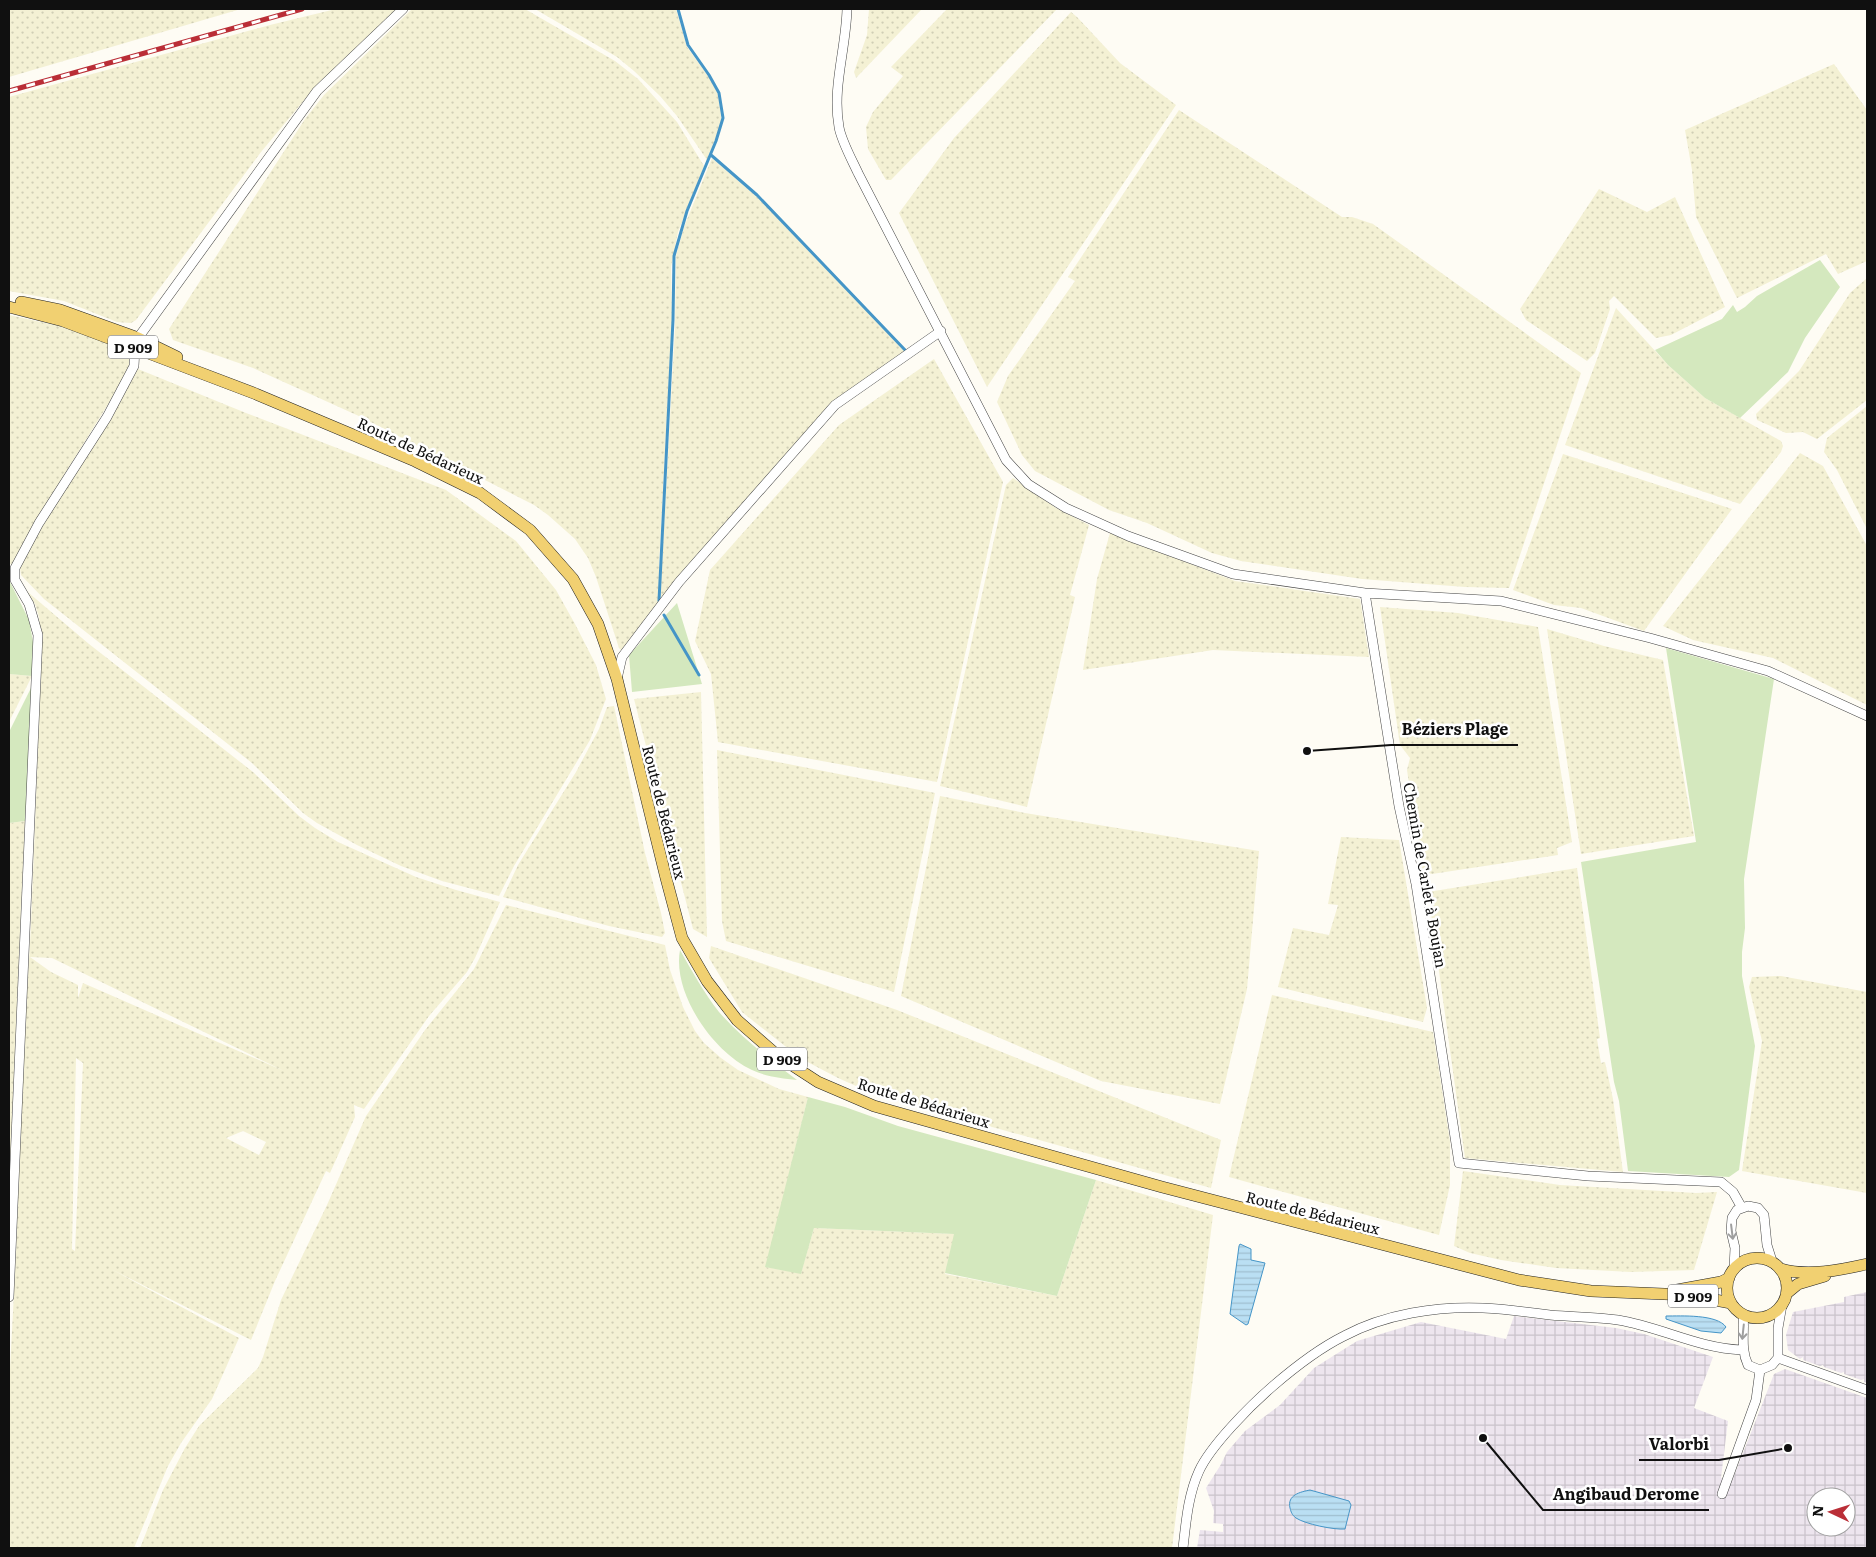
<svg xmlns="http://www.w3.org/2000/svg" width="1876" height="1557" viewBox="0 0 1876 1557" font-family="Literata,serif">
<style>
.industrial{fill:url(#industrial-grid);fill-rule:evenodd}
.farmland{fill:url(#farmland-dots);fill-rule:evenodd}
.grass{fill:#d4e8be}
.water{fill:url(#water-rules);stroke:#4595c7}
.lines{fill:none;stroke-linecap:round;stroke-linejoin:round}
.stream{stroke:#4595c7;stroke-width:3}
.minor-casing{stroke:#434343;stroke-width:10}
.major-casing{stroke:#212121;stroke-width:12}
.minor{stroke:#fff;stroke-width:9}
.major{stroke:#f1d071;stroke-width:11}
.rail-casing{stroke:#ba2e37;stroke-width:5}
.rail{stroke:#fff;stroke-width:3;stroke-dasharray:9;stroke-linecap:butt}
.oneway{stroke:#9f9f9f}
.labels{text-anchor:middle;dominant-baseline:central;stroke-width:5;stroke-linejoin:round;paint-order:stroke}
.shield{fill:#fff;stroke:#585858;stroke-width:1}
.shield-label{font-size:14px;font-weight:bold;fill:#101010}
.street-label{font-size:15px;fill:#101010;stroke:#fff}
.leader{fill:none;stroke:#101010;stroke-width:2}
.callout-dot{fill:#101010;stroke:#fff;stroke-width:2}
.callout-label{font-size:16px;text-anchor:middle;font-weight:bold;fill:#101010;stroke:#fff;stroke-width:5;stroke-linejoin:round;paint-order:stroke}
</style>
<defs>
<pattern id="industrial-grid" width="8" height="8" patternUnits="userSpaceOnUse" patternTransform="scale(1.25)"><rect width="8" height="8" fill="#ede5ee"/><path d="M0 4h8M4 0v8" fill="none" stroke="#cac3cb"/></pattern>
<pattern id="farmland-dots" width="8" height="8" patternUnits="userSpaceOnUse" patternTransform="scale(1.25)"><rect width="8" height="8" fill="#f4f1d4"/><path d="M2 2h.1M6 6h.1" fill="none" stroke="#d0ceb5" stroke-width="1.8" stroke-linecap="round"/></pattern>
<pattern id="water-rules" width="6" height="5" patternUnits="userSpaceOnUse" patternTransform="scale(1.25)"><rect width="6" height="5" fill="#badff3"/><path d="M0 2.5h6" fill="none" stroke="#9fbecf"/></pattern>
</defs>
<rect width="100%" height="100%" fill="#fefcf4"/>
<!-- industrial -->
<path class="industrial" d="M1867,1292v91l-3,-1v-3l-3,1 -17,-6v-2l-3,1 -17,-6 -1,-2 -3,1 -17,-6v-3l-3,2 -12,-9 -2,-15 7,-23 51,-10v-5z
M1514,1316l102,12 28,6 69,23 -19,51 34,13 -7,57 11,3 42,-107 11,-5 82,29v150h-670l3,-18 23,2v-8l-10,-1 1,-12 -8,-23 14,-22 7,-14 18,-21 35,-26 34,-37 43,-27 64,-19 85,17zM1816,1497h30v30h-30z"/>
<!-- farmland -->
<path class="farmland" d="M9,9h232l-232,68z
M336,9h62l-45,45 -38,33 -54,65 -125,168 -5,3 -14,-1 -53,-21 -55,-10v-194l261,-72z
M412,9h113l90,52 23,18 39,43 27,44 -26,66 -7,35 1,54 -13,243v38l-35,47 -3,1 -2,-2 -23,-71 -8,-19 -13,-19 -27,-24 -14,-10 -173,-88 -108,-49 -80,-28 -4,-11 136,-210 19,-24z
M535,9h141l11,38 22,30 9,17 4,28 -15,38 -30,-44 -17,-20 -26,-25 -17,-14z
M869,9h53l-66,69 -2,-6 13,-37z
M947,9h110l-166,171h-5l-18,-31 -2,-22 7,-15 30,-36 -12,-9z
M1071,12l6,5 43,46 56,42 -189,282 -88,-174 55,-75z
M1834,64l33,46v151l-29,13 -12,-20 -89,44 -41,-81 -4,-47 -7,-40z
M1179,110l163,107h10l21,7 208,149 -72,215 -44,-1 -103,-8 -121,-18 -29,-8 -65,-30 -38,-13 -74,-39 -13,-16 -25,-53 11,-26 67,-95 -7,-4z
M712,158l45,39 148,154 -74,53 -171,196 15,-272 1,-72 8,-29z
M1599,189l48,23 28,-15 50,110 -54,28 -15,3 -42,-42 -5,5 1,8 -15,44 -8,8 -61,-41 -6,-11z
M1867,278v122l-50,39 -14,-7 -17,1 -29,-13 -1,-6 43,-43 51,-78z
M1616,308l52,57 37,33 76,43 2,5 -2,6 -41,52 -175,-59z
M9,315l50,11 34,12 22,9 9,5 5,5v12l-14,24 -79,127 -23,46 -4,-3z
M934,359l69,123 -66,300 -219,-40 -7,-68 -16,-33 15,-71 129,-145z
M138,369l108,44 200,77 70,51 40,49 19,34 21,41 10,34 -16,41 -76,126 -15,30 -57,-15 -41,-15 -44,-21 -40,-22 -14,-10 -51,-50 -208,-164 -23,-24 -1,-7 12,-26 77,-123z
M1867,406v123l-30,-59 -13,-18 3,-14z
M1800,453l23,13 44,80v159l-94,-47 -80,-18 -30,-14z
M1563,454l169,55 -88,122 -63,-23 -27,-3 -41,-15z
M1013,478l43,30 33,17 -19,70 5,2 -48,210 -87,-21 66,-301z
M1110,533l125,48 125,18 9,58 -156,-7 -130,20 14,-91z
M23,588l66,56 164,128 46,44 16,12 23,14 78,35 40,13 44,12 -25,56 -8,14 -38,44 -65,93 -10,-4 1,12 -25,56 -4,-2 -51,110 -24,59 -140,-71 128,69 -27,61 -31,44 -13,23 -34,82h-125v-160l7,-134 7,-193 8,-135 11,-280 -3,-29 -4,-13zM30,957l22,1 232,113 -201,-88 -5,15v-13l-27,-13zM76,1058l7,5 -8,188 -3,-2zM243,1131l23,11 -7,13 -33,-17z
M1380,607l78,6 80,14 34,215 -15,6 1,7 -126,19 -10,-3 -15,-101 3,-12 -10,-13z
M1547,629l57,17 59,14 31,176 -113,18z
M9,674l23,2 -23,46z
M701,692l6,245 -14,-8 -59,-230z
M614,706l31,147 16,60 4,20 -3,4 -53,-11 -106,-29 15,-32 58,-93 23,-43 8,-22z
M717,750l218,43 -41,199 -168,-51 -4,-20z
M940,796l85,17 234,38 -12,138 -27,115 -119,-23 -200,-85z
M25,821l-3,64 -13,305v-367z
M1341,837l58,3 28,168 -4,14 -145,-35 15,-59 36,7 9,-30 -10,-1z
M1577,868l23,170 -3,1 4,24 4,-1 8,37 10,73 -158,-14 -37,-266z
M506,905l159,40 5,25 13,37 12,24 9,12 17,15 17,12 41,19 29,8 -42,170 35,6 13,-45 141,6 -10,40 112,22 39,-116 117,35 -41,333h-1032l23,-58 22,-42 14,-22 59,-58 5,-11 18,-57 46,-95 39,-89 59,-86 49,-61z
M711,946l186,64 324,130 -10,48 -337,-94 -36,-16 -38,-20 -58,-46 -33,-54z
M1781,976l86,16v201l-125,-22 20,-130 -13,-54 3,-10z
M1272,995l161,37 17,110v43l-11,50 -210,-58z
M1463,1171l97,14 136,8 21,-1 -23,78 -63,2 -75,-4 -55,-8 -31,-7 -16,-7z"/>
<!-- grass -->
<path class="grass" d="M1820,260l20,27 -35,51 -17,34 -48,46 -35,-20 -37,-33 -13,-15 67,-31 11,-14 4,7 8,-5 12,-11z
M9,580l20,40 4,22 -1,34 -23,-2z
M677,603l25,81 -70,8 -3,-37z
M1666,648l108,31 -30,200 1,49 -3,24v24l13,70 -16,124 -10,7 -101,-6 -9,-70 -5,-19 -33,-220 115,-20z
M33,684l-8,137 -16,2v-91z
M680,950c12,21 24,43 39,62 23,26 50,47 78,68 -16,-2 -30,-3 -45,-10 -39,-18 -80,-77 -72,-120z
M808,1097l37,10 53,19 198,54 -39,116 -112,-23 9,-39 -140,-6 -13,46 -36,-7z"/>
<!-- water -->
<path class="water" d="M1240,1244l11,5v11l14,3 -17,61 -2,1 -16,-11 9,-68z
M1666,1316c15,0 51,-2 60,11l-5,6 -20,-2 -35,-12z
M1310,1490l39,11 2,4 -6,24c-11,1 -40,-5 -49,-11 -4,-3 -5,-6 -6,-10 -3,-13 10,-16 20,-18z"/>
<g class="lines">
<!-- stream -->
<path class="stream" d="M711,155l46,40 149,156
M659,601l14,-281 1,-64 13,-45 29,-70 7,-23 -4,-25 -10,-18 -21,-30 -10,-36
M664,615l35,60"/>
<defs>
<path id="minor" d="M847,9c-1,40 -15,78 -8,118 2,13 13,33 19,46l148,287 22,24 38,24 62,28 105,38 132,19 136,8 149,37 118,33 99,45
M1365,593l34,213 17,78 43,279 129,13 133,6 12,10 9,16
M617,679l5,-22 57,-75 156,-177 106,-74
M1734,1268l1,-20 -4,-17 1,-13 5,-8 11,-4 10,2 6,7 3,30 5,16
M9,1297l29,-662 -9,-31 -14,-24v-12l24,-45 68,-106 27,-51 1,-18 3,-10 179,-247 86,-82
M1743,1314c2,18 -3,34 5,51l12,5 12,-5 6,-7v-30l4,-23
M1778,1358l89,32
M1722,1494l34,-94 4,-30
M1183,1548c3,-26 5,-53 16,-77 12,-26 52,-66 74,-85 22,-19 45,-37 71,-50 41,-22 93,-30 139,-28 23,1 45,4 67,7 23,2 46,2 68,5 43,7 79,28 124,30"/>
<path id="major" d="M21,302l39,8 78,28 39,19
M9,307l54,14 72,27 121,46 159,67 65,32 50,37 43,49 25,45 19,55 49,199 16,60 25,43 30,39 41,36 40,26 56,24 288,81 357,93 72,11 98,4 42,8
M1727 1288a30 30 0 1 1 60 0a30 30 0 1 1-60 0Z
M1781,1269c27,8 59,1 86,-5
M1677,1290l44,-8 8,-4
M1787,1293l11,-9 27,-8"/>
</defs>
<!-- minor casing -->
<use href="#minor" class="minor-casing"/>
<!-- major casing -->
<use href="#major" class="major-casing"/>
<!-- minor -->
<use href="#minor" class="minor"/>
<!-- major -->
<use href="#major" class="major"/>
<defs>
<path id="rail" d="M9,91l293,-82"/>
</defs>
<!-- rail casing -->
<use href="#rail" class="rail-casing"/>
<!-- rail -->
<use href="#rail" class="rail"/>
</g>
<!-- one-way arrows -->
<defs><path id="oneway-shaft" d="M-6 0H5M1.5-3L5.5 0L1.5 3" fill="none" stroke-width="1.6" stroke-linecap="round" stroke-linejoin="round" transform="scale(1.25)"/></defs>
<g class="oneway">
<use href="#oneway-shaft" transform="translate(1732 1232) rotate(83)"/>
<use href="#oneway-shaft" transform="translate(1743 1332) rotate(96)"/>
</g>
<g class="labels">
<!-- shield labels -->
<g class="shield">
<rect x="108" y="335.5" width="50" height="23" rx="4"/>
<rect x="757" y="1047.5" width="50" height="23" rx="4"/>
<rect x="1668" y="1284.5" width="50" height="23" rx="4"/>
</g>
<g class="shield-label">
<text x="133" y="347">D 909</text>
<text x="782" y="1059">D 909</text>
<text x="1693" y="1296">D 909</text>
</g>
<!-- street labels -->
<g class="street-label">
<text transform="translate(421 450) rotate(25)">Route de Bédarieux</text>
<text transform="translate(665 812) rotate(76)">Route de Bédarieux</text>
<text transform="translate(1426 875) rotate(80)">Chemin de Carlet à Boujan</text>
<text transform="translate(924 1102) rotate(17)">Route de Bédarieux</text>
<text transform="translate(1313 1212) rotate(14)">Route de Bédarieux</text>
</g>
</g>
<!-- callouts -->
<path class="leader" d="M1307 751L1391 745H1518M1788 1448L1719 1460H1639M1483 1438L1543 1510H1709"/>
<g class="callout-dot">
<circle cx="1307" cy="751" r="5"/>
<circle cx="1788" cy="1448" r="5"/>
<circle cx="1483" cy="1438" r="5"/>
</g>
<g class="callout-label">
<text x="1455" y="735">Béziers Plage</text>
<text x="1679" y="1450">Valorbi</text>
<text x="1626" y="1500">Angibaud Derome</text>
</g>
<!-- border -->
<rect width="1876" height="1557" fill="none" stroke="#101010" stroke-width="20"/>
<!-- north arrow -->
<g transform="translate(1831 1512) rotate(274)"><circle r="24" fill="#ffffff" stroke="#9f9f9f"/>
<path d="M0-4L9 19L0 12L-9 19Z" fill="#ba2e37"/>
<text y="-8" font-size="14" font-weight="bold" text-anchor="middle" fill="#101010">N</text>
</g>
</svg>
